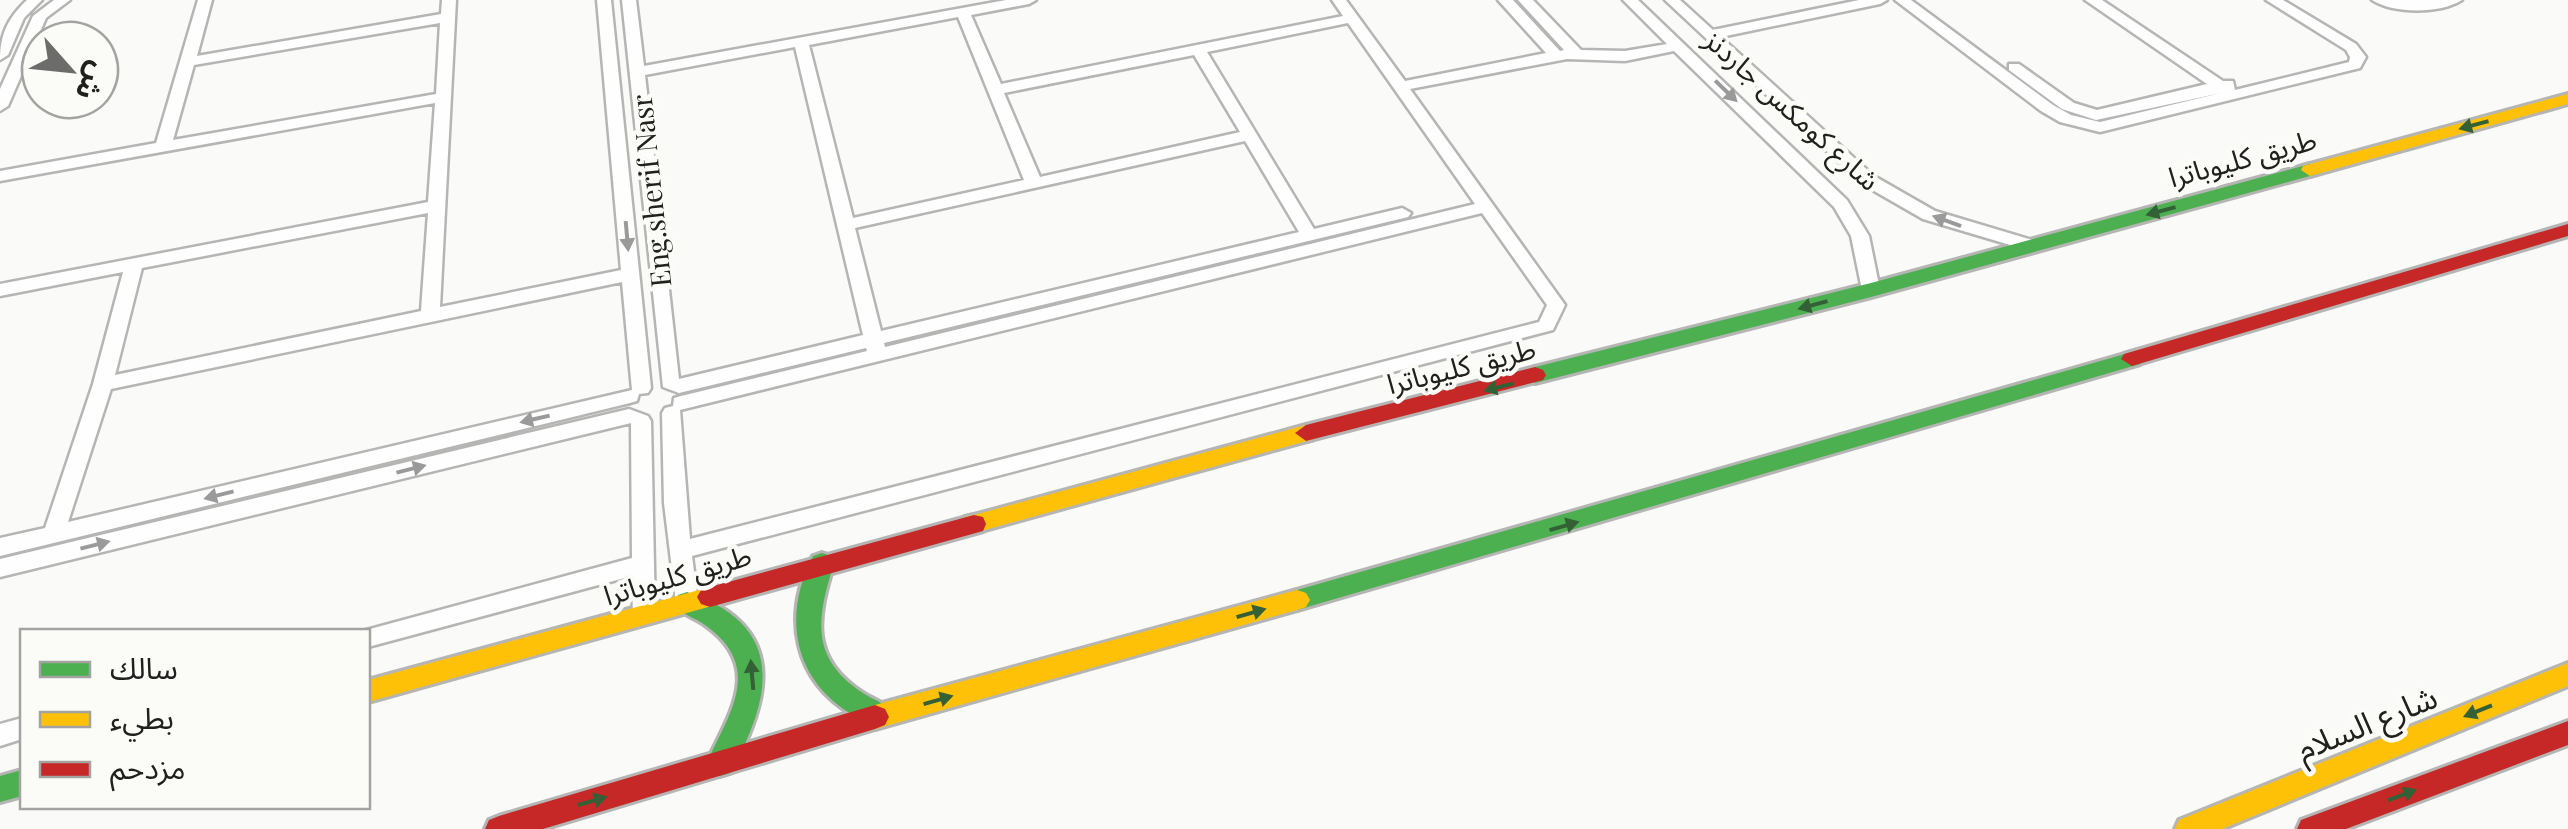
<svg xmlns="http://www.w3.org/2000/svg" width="2568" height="829" viewBox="0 0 2568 829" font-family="'Playfair Display','Noto Sans Arabic',serif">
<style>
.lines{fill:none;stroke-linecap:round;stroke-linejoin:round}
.street-casing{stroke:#b5b6b4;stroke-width:5}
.fast-casing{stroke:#b5b6b4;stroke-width:6}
.slow-casing{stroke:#b5b6b4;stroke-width:6}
.jam-casing{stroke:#b5b6b4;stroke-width:6}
.street{fill:#fefefe;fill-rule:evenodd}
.fast{fill:#4caf50;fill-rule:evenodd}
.slow{fill:#ffc107;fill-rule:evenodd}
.jam{fill:#c62828;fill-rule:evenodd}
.oneway{fill:#9a9a9a}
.oneway2{fill:#346035}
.labels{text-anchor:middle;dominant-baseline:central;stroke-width:9;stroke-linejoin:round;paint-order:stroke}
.street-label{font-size:28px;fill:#20201f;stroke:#fbfcf8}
.near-street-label{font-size:32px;fill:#20201f;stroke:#fbfcf8}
</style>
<rect width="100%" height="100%" fill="#fafbf9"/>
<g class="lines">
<defs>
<path id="street" d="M27,0h15l-18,18 -16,37 -8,5c0,-26 8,-42 27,-60z
M54,0h16l-24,18 -38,88 -8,5v-22l33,-73z
M198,0h14l-15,56 244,-42 1,-14h14l-16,307 181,-37 -24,-270h14l40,388 -3,5 -9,1 -2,7 -7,2 -630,153v-18l45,-10 48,-144 30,-112 -123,24v-12l428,-82 7,-99 -435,78v-10l156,-28zM440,23l-4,71 -263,46 21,-75zM428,213l-7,98 -306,64 27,-107zM622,282l10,108 -564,132 43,-133z
M622,0h14l8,66 362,-66h30l-7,4 -58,11 30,69 342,-68 -11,-16h14l59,81 141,-28 -48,-53h15l47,51 4,-1 -46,-50h15l48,50 44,1 42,-7 -44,-44h15l209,200 22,36 11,54 -9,6 -9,-6 -11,-54 -17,-29 -160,-156 -49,10 -58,-2 -157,30 155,216 -12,25 -861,226 6,46 -3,6 -8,3 -8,-3 -3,-6 -12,-99 -2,-90 3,-5 8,-2 1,-8 7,-2 186,-45 -1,-3 -187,45 -16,-6zM958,17l66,163 -171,38 -44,-173zM1348,23l127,181 -590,143 -1,-4 524,-126 3,-4 -9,-5 -88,21 -107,-177zM795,47l68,288 -184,44 -34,-304zM1194,55l46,77 -200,45 -36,-84zM1245,141l54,91 -418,99 -26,-103zM1482,213l65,92 -8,17 -849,217 -10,-129z
M1665,0h15l33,30 146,-30h28l-7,4 -159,33 153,139 61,35 104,31 3,4 -3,4h-12l-104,-31 -61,-35z
M1895,0h16l142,105 18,10 29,7 121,-29 -125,27 -34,-11 -53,-39v-6h10l55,39 23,7 110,-26 -122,-84h17l121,81h10l2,9 114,-28 1,-5 -4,-7 -80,-50h17l73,44 10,13 -6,11 -260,64 -40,-10 -19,-11z
M2372,0h90c-22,14 -68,14 -90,0z
M629,409l19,7 3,5 4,194 -3,7 -8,2 -8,-2 -3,-7 -1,-39 -264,71v-15h-9l273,-74 -1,-135 -631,154v-18z
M22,718v21l-22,7v-22z"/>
<path id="fast" d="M2310,164l7,2v8l-446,123 -336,86 -11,-8 11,-8 336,-84z
M2132,352l11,7 -3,5 -843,246 -9,-3 -4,-7 4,-7 9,-3z
M822,553l9,3 3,7c-17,55 -25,95 29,130 12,8 25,10 31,23l-4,8c-15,5 -24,-2 -37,-9 -60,-35 -71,-99 -40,-159z
M687,592c101,34 85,106 43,181l-10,3 -10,-3 -4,-9c23,-50 59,-97 -1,-139 -11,-8 -24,-10 -31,-23l4,-7z
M22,770v26l-22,6v-26z"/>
<path id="slow" d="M2568,94v10l-258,72 -9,-6 2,-4z
M1306,425l11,8 -3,6 -340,94 -9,-2 -3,-7 3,-7 9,-2z
M710,587l9,3 4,7 -4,7 -351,98v-22z
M1297,590l9,3 4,7 -4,7 -9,3 -422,119 -10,-4 -4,-8 4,-8 10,-4z
M2568,663v23l-346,143h-47l4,-9z"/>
<path id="jam" d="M2568,224v12l-436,130 -11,-7 3,-5z
M1535,367l8,3 3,5 -3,5 -237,61 -11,-8 11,-8z
M974,515l9,2 3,7 -3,7 -273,76 -9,-3 -4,-7 4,-7 9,-3z
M875,705l10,4 4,8 -4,8 -10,4 -332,100h-58l4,-9 10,-4z
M2568,721v24l-222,84h-49l4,-9z"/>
</defs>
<!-- street casing -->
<use href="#street" class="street-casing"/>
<!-- fast casing -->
<use href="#fast" class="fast-casing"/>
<!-- slow casing -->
<use href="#slow" class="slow-casing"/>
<!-- jam casing -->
<use href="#jam" class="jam-casing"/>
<!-- street -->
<use href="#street" class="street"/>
<!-- fast -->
<use href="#fast" class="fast"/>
<!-- slow -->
<use href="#slow" class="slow"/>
<!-- jam -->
<use href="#jam" class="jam"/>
</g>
<!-- one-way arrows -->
<defs><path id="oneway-solid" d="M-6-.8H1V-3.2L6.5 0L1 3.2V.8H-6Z" transform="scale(2.5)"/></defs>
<g class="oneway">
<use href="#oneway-solid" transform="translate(1726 91) rotate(44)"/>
<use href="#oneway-solid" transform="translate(1947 221) rotate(-160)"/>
<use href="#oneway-solid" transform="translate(627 236) rotate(85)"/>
<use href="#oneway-solid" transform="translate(535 419) rotate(167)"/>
<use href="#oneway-solid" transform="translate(411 469) rotate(-14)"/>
<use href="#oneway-solid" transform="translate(219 495) rotate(166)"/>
<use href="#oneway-solid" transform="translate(95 545) rotate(-14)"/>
</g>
<g class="oneway2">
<use href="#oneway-solid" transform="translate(2474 125) rotate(165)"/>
<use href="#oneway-solid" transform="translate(2161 211) rotate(165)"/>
<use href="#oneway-solid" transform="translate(1813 305) rotate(165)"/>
<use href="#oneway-solid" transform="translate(1499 387) rotate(166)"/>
<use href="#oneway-solid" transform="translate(1564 526) rotate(-16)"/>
<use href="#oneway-solid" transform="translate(1251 613) rotate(-16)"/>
<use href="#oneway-solid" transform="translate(752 675) rotate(-95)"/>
<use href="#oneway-solid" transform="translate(938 700) rotate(-16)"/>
<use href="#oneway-solid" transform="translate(2478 711) rotate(158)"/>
<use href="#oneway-solid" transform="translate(2402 795) rotate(-21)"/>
<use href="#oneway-solid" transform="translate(592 801) rotate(-16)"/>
</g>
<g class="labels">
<!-- street labels -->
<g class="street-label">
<text transform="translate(1793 109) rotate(42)">شارع كومكس جاردنز</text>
<text transform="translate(2242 157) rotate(-15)">طريق كليوباترا</text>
<text transform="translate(650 191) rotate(-96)">Eng.sherif Nasr</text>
<text transform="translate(1461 365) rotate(-14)">طريق كليوباترا</text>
<text transform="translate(677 574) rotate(-16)">طريق كليوباترا</text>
</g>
<!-- near-street labels -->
<g class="near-street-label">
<text transform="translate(2366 721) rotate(-22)">شارع السلام</text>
</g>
</g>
<!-- legend -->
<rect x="20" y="629" width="350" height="180" fill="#fbfcf8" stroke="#a3a4a1" stroke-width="2.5"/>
<rect x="40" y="662" width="50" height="15" fill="#4caf50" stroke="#a3a4a1" stroke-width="2.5"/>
<text x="110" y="679" font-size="30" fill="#20201f">سالك</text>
<rect x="40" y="712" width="50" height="15" fill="#ffc107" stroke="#a3a4a1" stroke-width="2.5"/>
<text x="110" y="729" font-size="30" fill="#20201f">بطيء</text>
<rect x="40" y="762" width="50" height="15" fill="#c62828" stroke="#a3a4a1" stroke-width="2.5"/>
<text x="110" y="779" font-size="30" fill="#20201f">مزدحم</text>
<!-- north arrow -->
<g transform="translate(70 70) rotate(117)"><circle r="48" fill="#fbfcf8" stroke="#a3a4a1" stroke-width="2.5"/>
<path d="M0-8L18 38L0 25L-18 38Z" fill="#6c6d6b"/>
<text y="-15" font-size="28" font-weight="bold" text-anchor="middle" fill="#20201f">ش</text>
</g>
</svg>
